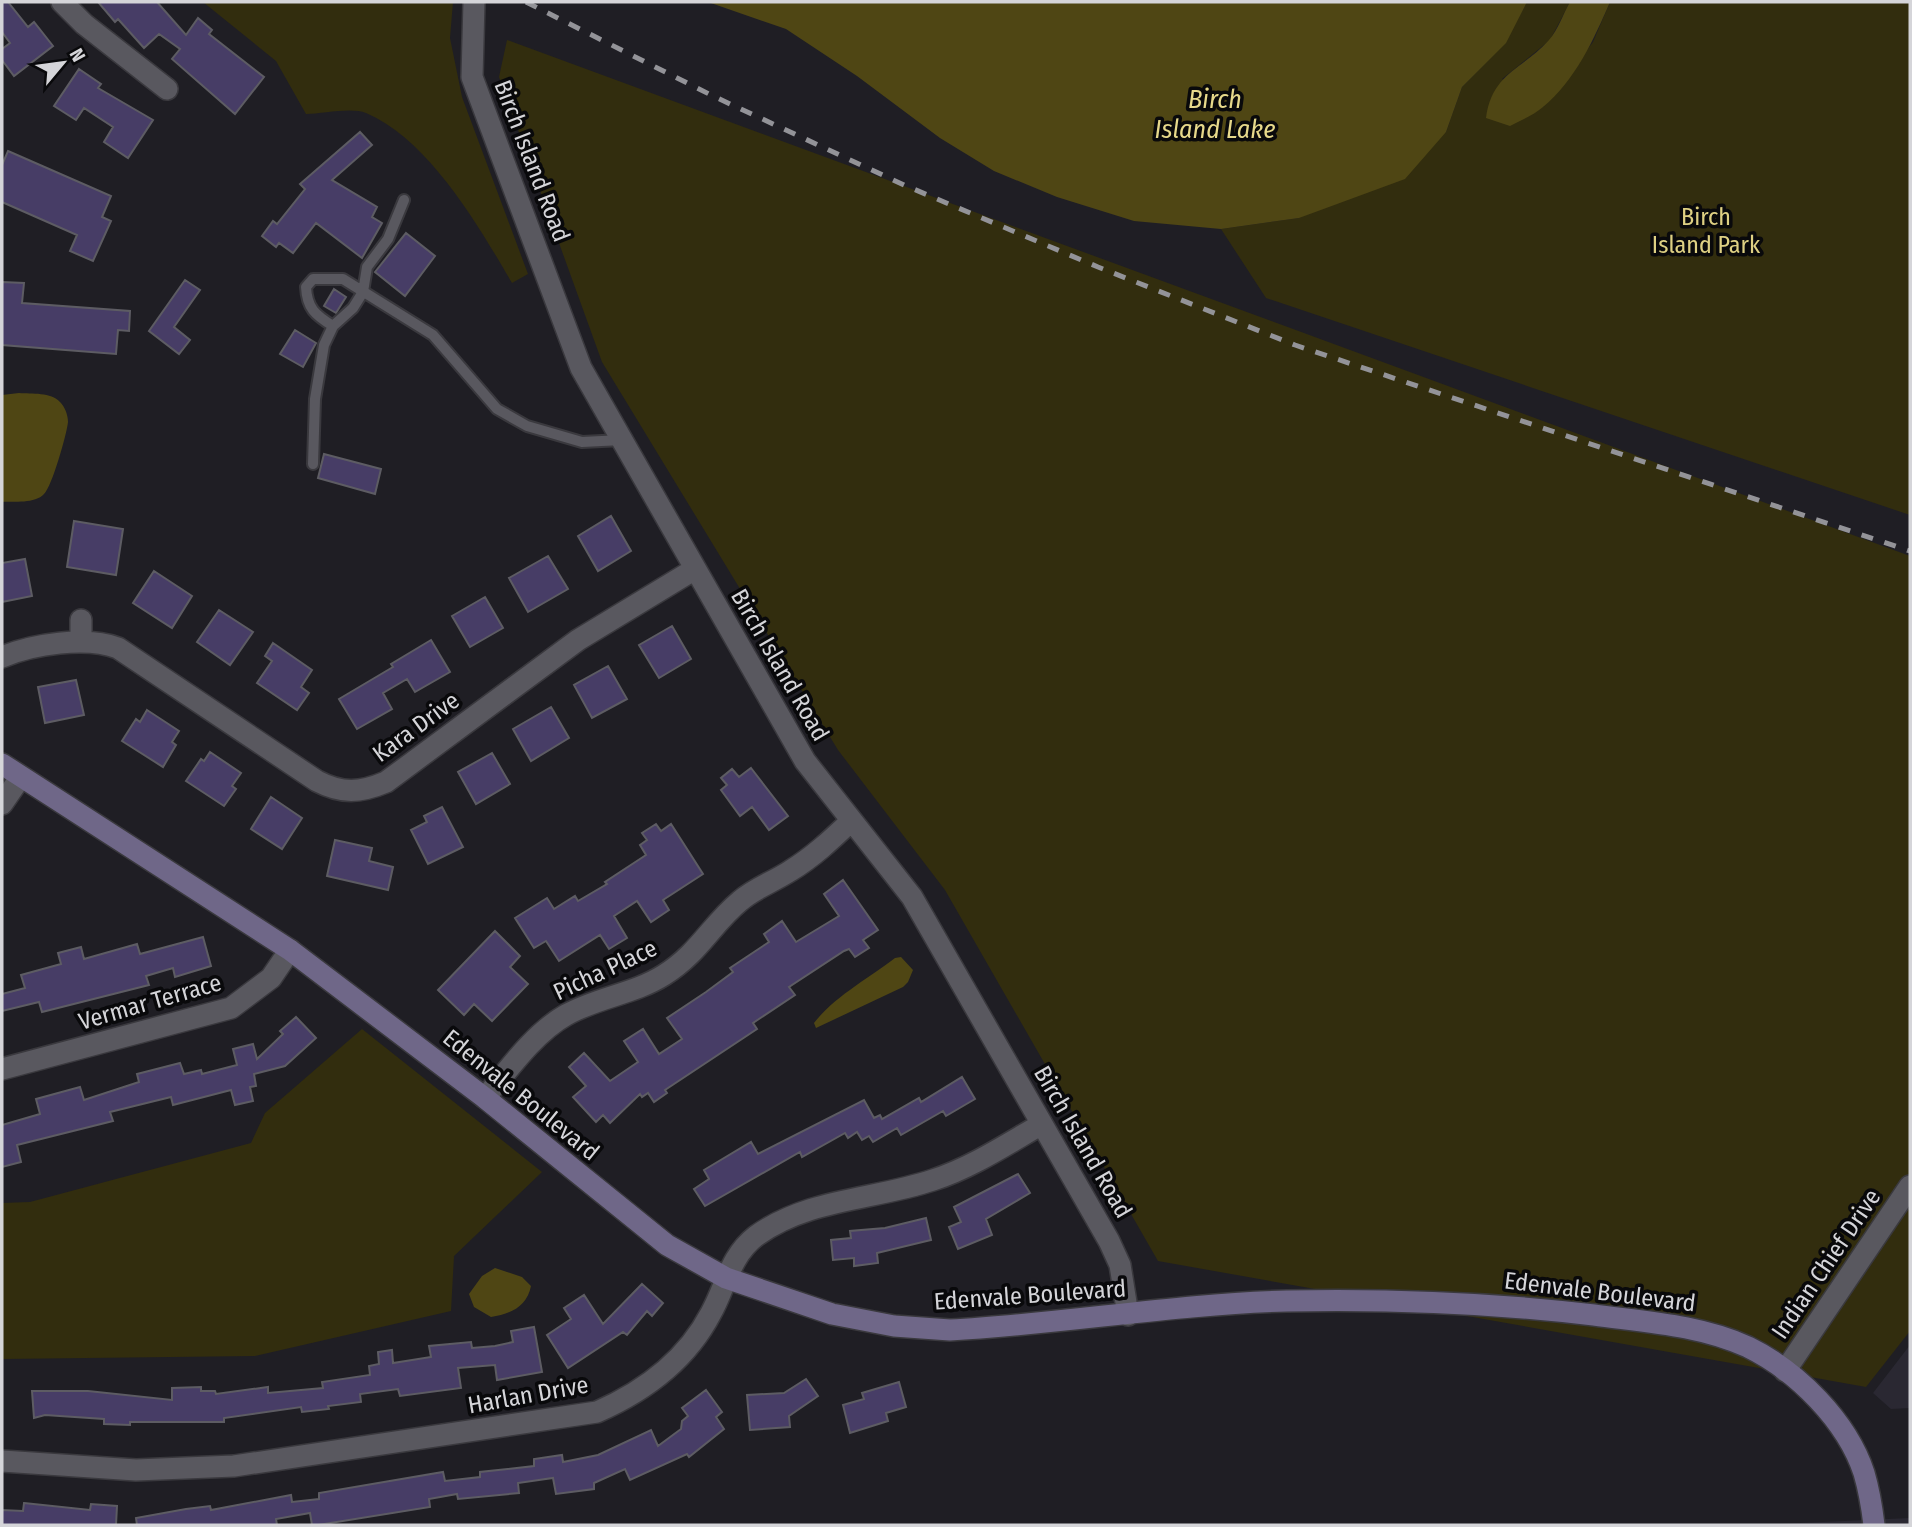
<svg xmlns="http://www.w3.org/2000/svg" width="1912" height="1527" viewBox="0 0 1912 1527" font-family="'Fira Sans Condensed',sans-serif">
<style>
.built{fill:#2a2832}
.green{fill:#322d0e}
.water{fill:#4f4614}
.building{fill:#473d66;stroke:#5d5c63;stroke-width:2}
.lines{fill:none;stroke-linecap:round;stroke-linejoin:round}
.lane-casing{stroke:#3a393e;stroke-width:14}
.street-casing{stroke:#3a393e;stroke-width:24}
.secondary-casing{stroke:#3a393e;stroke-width:24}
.lane{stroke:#59585f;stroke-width:10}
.street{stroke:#59585f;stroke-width:21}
.secondary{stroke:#6f6788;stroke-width:21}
.rail{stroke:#939398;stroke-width:5;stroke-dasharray:12 12;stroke-linecap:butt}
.labels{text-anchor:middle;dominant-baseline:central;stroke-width:7;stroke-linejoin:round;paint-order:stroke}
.street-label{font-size:24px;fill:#d5d5d9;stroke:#09090b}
.park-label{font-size:24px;fill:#ded083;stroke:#09090b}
.water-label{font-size:26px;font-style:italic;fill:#e7d98b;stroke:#09090b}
</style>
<rect width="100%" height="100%" fill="#1f1e24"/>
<!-- built -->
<path class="built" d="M1910,1345v63l-19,1 -18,-16z
M1910,1518v7h-151z"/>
<!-- green -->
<path class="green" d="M203,2h250l-3,36 12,59 66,177 -16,9c-34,-58 -83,-143 -146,-170 -15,-6 -44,1 -60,1l-30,-53z
M1527,2h43l-20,38 -48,39 41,28 50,-65 17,-40h300v513l-644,-217 -45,-69 78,-11 147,-86 16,-45 43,-44z
M507,40l1403,516v775l-44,56 -708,-126 -213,-371 -107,-140 -236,-388 -103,-285z
M362,1029l180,143 -88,84 -3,55 -196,45 -253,3v-156l28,-1 221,-59 14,-30z"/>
<!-- water -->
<path class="water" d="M708,2h819l-21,41 -44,44 -16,45 -41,47 -106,39 -78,11 -87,-8 -77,-24 -63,-26 -54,-33 -83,-62 -71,-47z
M1570,2h40c-16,37 -35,79 -67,105 -9,8 -22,13 -33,19l-24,-8c6,-45 36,-48 63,-78 9,-10 14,-26 21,-38z
M19,393c13,1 32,-1 41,9 5,5 8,13 8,20 -1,11 -16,65 -24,72 -9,10 -30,7 -42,8v-107z
M901,957l12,13 -5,12 -5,5 -87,41 -2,-5c20,-26 55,-45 81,-65z
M495,1268l27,9 9,9c-4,21 -21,28 -40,31l-17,-10 -5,-13 13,-18z"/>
<!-- building -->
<path class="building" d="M2,2h6l20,25 6,-5 19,24 -39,30 -12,-16v-11l8,-6 -8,-11z
M98,2h59l29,33 12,-17 14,12 -3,4 55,43 -29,37 -63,-55 8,-10 -21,-15 -15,14 -26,-29 -3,3z
M79,69l22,15 -3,4 55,32 -25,38 -24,-16 9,-15 -29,-19 -8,12 -22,-14z
M360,132l12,13 -40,35 45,27 -5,10 10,6 -20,35 -46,-35 -23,30 -14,-10 -3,4 -14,-11 11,-15 4,3 28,-35 -5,-5z
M8,151l103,45 -9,21 9,4 -18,40 -23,-10 7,-16 -75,-33v-37z
M406,233l29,23 -30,40 -30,-24z
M185,280l15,10 -26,37 16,13 -11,14 -30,-23z
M2,282l22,1 -2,20 108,8 -1,20 -11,-1 -2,24 -114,-9z
M334,289l12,8 -10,16 -12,-7z
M295,330l21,13 -13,24 -23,-13z
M324,454l57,15 -6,25 -57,-16z
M611,516l20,35 -33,20 -20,-35z
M74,521l49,8 -7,46 -49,-8z
M548,556l20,33 -40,23 -19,-34z
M25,559l7,37 -30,6v-39z
M154,571l38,25 -20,32 -39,-25z
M485,597l18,31 -33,19 -18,-31z
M219,610l34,22 -23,33 -33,-23z
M672,626l19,33 -32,19 -20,-33z
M431,640l19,32 -35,20 -8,-13 -24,14 9,16 -35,20 -18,-30 54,-32 -2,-3z
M273,643l39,27 -11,17 8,6 -12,17 -40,-27 15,-22 -7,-5z
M608,666l19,33 -35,19 -18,-33z
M76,680l8,35 -39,8 -7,-36z
M551,707l18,31 -38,23 -18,-32z
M147,710l32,21 -7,11 4,3 -13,22 -41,-26 14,-22 4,3z
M210,752l31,21 -9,13 4,3 -12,17 -38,-25 15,-22 3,2z
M492,753l18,31 -34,20 -18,-32z
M751,768l37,48 -19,14 -17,-23 -12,9 -19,-26 6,-5 -6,-7 11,-9 7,8z
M271,797l31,21 -20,31 -31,-20z
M442,807l21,40 -35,17 -17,-34 16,-8 -3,-6z
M656,824l5,7 10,-7 32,50 -40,26 6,10 -18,12 -14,-21 -23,15 13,22 -18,11 -9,-14 -41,26 -13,-20 -12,7 -19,-30 32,-20 7,11 21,-13 3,5 29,-17 -2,-2 41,-27 -6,-10 7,-5 -5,-7z
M335,840l37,8 -3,13 24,6 -5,23 -61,-14z
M843,880l35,50 -15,10 6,8 -14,9 -6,-8 -5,2 -55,36 6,8 -42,28 4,6 -92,61 2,3 -13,9 -6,-9 -6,4 -2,-3 -30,29 -7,-8 -7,7 -23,-25 13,-11 -17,-19 15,-14 26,28 28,-19 -14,-21 19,-12 16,25 23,-15 -15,-21 39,-26 27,-20 -3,-4 39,-26 -5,-8 18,-13 14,21 43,-26 -15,-22z
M495,931l25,25 -10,11 18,17 -36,37 -18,-17 -10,11 -26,-25z
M203,937l8,29 -36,11 -2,-9 -27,8 3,9 -107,27 -3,-10 -37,9v-17l23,-6 -4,-13 40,-11 -3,-11 23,-6 3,12 53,-15 3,10z
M296,1017l20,21 -31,28 -31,8 2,12 -6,1 3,14 -18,4 -4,-15 -58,15 -2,-8 -61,15 3,9 -96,24 4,17 -19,5v-42l38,-11 -4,-15 44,-12 4,13 55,-18 -2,-8 43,-11 4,11 17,-4 1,4 35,-9 -4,-16 20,-5 4,15 26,-25 -3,-3z
M962,1077l13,22 -29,17 -3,-5 -42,24 -4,-7 -24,14 -4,-6 -7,4 -5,-8 -9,6 -3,-5 -43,24 -2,-5 -95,54 -11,-17 15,-10 -5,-9 47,-28 7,12 106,-54 10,18 6,-3 2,4 37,-21 2,4z
M1018,1174l12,19 -44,26 6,16 -34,14 -9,-22 12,-5 -7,-15z
M926,1218l5,22 -54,13 1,10 -24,3v-8l-21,2 -2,-20 20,-2 -1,-7 35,-3z
M642,1284l21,19 -11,13 -5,-5 -20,24 -4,-3 -55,36 -21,-33 24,-16 -7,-11 20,-13 19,29z
M534,1327l8,45 -45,8 -2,-15 -37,3 3,20 -61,8 -2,-7 -38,5 1,8 -33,4 1,3 -27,3 -1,-5 -77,11v4h-94v3l-26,-1v-5l-59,-4 -11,3 -2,-27h56l84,9v-12l29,-1v4h14l1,3 52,-7v6l55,-5 -1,-6 48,-7 -1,-9 10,-2 -1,-12 14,-2 1,13 38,-6 -2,-11 42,-4 1,6 23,-2 18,-4 -2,-11z
M806,1379l12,17 -29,20 1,11 -40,3 -3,-35 37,-2z
M899,1382l7,25 -20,6 2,8 -38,12 -7,-28 21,-6 -2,-6z
M706,1390l16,22 -6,5 8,12 -35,28 -2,-3 -57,26 -5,-11 -31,14v6l-38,5 -3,-16 -35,5 1,10 -61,6 -1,-5 -28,5 1,8 -112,18h-6l-2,-12 -34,6 1,6h-140l-1,-7 50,-9 24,-3 1,4 80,-15 1,7 27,-3v-6l124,-21 2,9 35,-4v-5l54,-6v-7l28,-4 1,7 35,-7 53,-25 7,16 23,-17 1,-8 6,-5 -6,-8z
M24,1503l66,7 1,-6 26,2 -1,19h-114v-15l21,1z"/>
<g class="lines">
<defs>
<path id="lane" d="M333,326c-18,-11 -26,-18 -27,-39l7,-8h30l90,56 64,74 30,17 55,16 40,-2
M313,464l2,-65 9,-54 9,-19 20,-18 10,-16 4,-25 21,-28 16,-39"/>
<path id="street" d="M62,2l22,22 83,65
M474,2l-2,75 109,291 224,393 107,136 197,344 11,24 8,50
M81,641v-21
M2,657c31,-13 84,-21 116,-9l199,133c25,13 43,12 69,1l192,-142 117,-71
M2,804l18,-26
M2,1069l229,-61 40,-30 19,-28
M485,1098c23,-28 49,-65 81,-83 32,-18 68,-21 98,-40 35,-22 47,-50 76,-74 15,-13 33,-19 50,-30 23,-14 41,-31 61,-50
M1785,1371l125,-185
M2,1461l134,9 98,-4 363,-54c48,-21 89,-51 114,-99 15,-27 19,-57 45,-77 53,-38 118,-36 177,-56 38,-12 74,-36 109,-56"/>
<path id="secondary" d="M2,764l288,186 195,148 182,147 59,33 106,36 62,12 56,4c112,-6 225,-26 337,-29 102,-2 206,2 307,14 52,7 106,10 154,32 49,24 99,74 116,126 5,17 8,35 10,52"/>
</defs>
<!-- lane casing -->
<use href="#lane" class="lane-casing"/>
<!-- street casing -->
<use href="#street" class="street-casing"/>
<!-- secondary casing -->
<use href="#secondary" class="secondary-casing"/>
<!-- lane -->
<use href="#lane" class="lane"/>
<!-- street -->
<use href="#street" class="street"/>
<!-- secondary -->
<use href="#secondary" class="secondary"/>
<!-- rail -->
<path class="rail" d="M526,2l187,94 191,89 194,82 197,78 615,206"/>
</g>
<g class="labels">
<!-- street labels -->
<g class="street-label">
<text transform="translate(532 161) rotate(69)">Birch Island Road</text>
<text transform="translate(780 665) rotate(60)">Birch Island Road</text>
<text transform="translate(416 727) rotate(-36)">Kara Drive</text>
<text transform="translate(605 970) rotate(-25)">Picha Place</text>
<text transform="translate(150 1002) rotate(-16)">Vermar Terrace</text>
<text transform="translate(521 1095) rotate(39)">Edenvale Boulevard</text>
<text transform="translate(1083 1142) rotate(60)">Birch Island Road</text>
<text transform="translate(1826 1264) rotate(-56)">Indian Chief Drive</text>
<text transform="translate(1600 1292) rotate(7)">Edenvale Boulevard</text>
<text transform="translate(1030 1295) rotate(-4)">Edenvale Boulevard</text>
<text transform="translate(528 1395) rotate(-10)">Harlan Drive</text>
</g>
<!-- park labels -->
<g class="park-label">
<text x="1706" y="217">Birch<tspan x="1706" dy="28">Island Park</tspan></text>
</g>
<!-- water labels -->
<g class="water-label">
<text x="1215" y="99">Birch<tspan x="1215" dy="30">Island Lake</tspan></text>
</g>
</g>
<!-- border -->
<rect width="1912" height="1527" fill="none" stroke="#d5d5d9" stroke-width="7"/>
<!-- north arrow -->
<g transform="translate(63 63) rotate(61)" stroke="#09090b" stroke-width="5" paint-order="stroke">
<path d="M0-5L12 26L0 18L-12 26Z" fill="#d5d5d9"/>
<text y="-10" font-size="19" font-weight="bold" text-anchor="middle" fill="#d5d5d9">N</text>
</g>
</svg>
